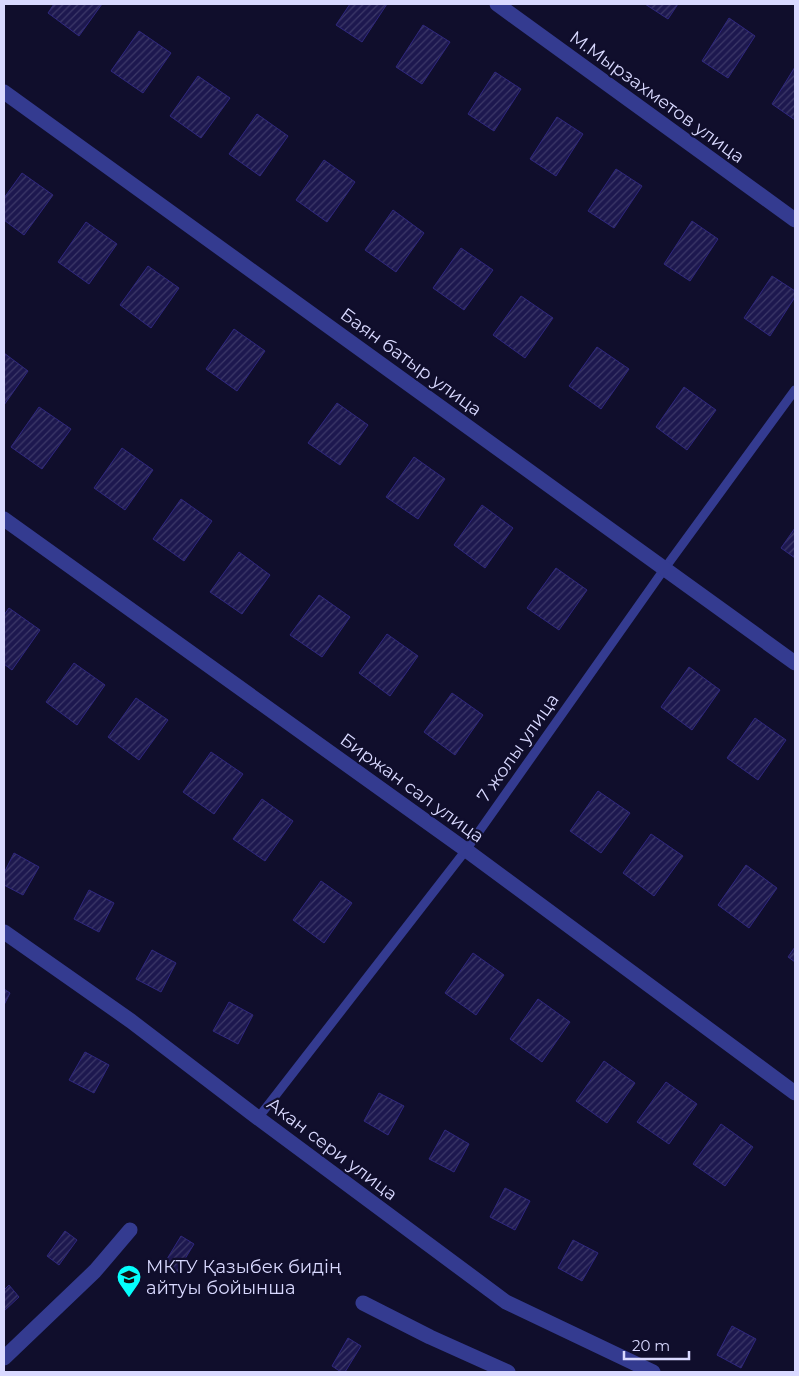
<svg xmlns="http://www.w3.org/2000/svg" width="799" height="1376" viewBox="0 0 799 1376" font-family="Montserrat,sans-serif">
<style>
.building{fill:url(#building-hatch);stroke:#2f277e}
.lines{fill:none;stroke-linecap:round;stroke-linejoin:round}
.lane{stroke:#343b90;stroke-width:9}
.street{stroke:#343b90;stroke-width:15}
.labels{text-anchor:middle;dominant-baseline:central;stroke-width:4.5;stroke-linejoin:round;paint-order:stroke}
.street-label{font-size:18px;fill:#d9d9ff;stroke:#100e2c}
.poi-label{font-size:18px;fill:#d9d9ff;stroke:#100e2c;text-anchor:start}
</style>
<defs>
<pattern id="building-hatch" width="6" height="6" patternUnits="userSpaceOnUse" patternTransform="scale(1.25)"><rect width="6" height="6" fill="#1d184f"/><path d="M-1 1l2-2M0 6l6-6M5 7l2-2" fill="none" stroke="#3d3969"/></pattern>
</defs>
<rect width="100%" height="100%" fill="#100e2c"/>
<!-- building -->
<path class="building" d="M54,4h48l-23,32 -31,-23z
M350,4h37l-25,38 -26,-17z
M645,4h33l-10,15z
M729,18l26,18 -27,42 -26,-17z
M423,25l27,17 -28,42 -26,-17z
M139,31l32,22 -28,40 -32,-22z
M795,67v53l-23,-16z
M495,72l26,17 -27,42 -26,-17z
M198,76l32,22 -29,40 -31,-22z
M257,114l31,22 -28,40 -31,-22z
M557,117l26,17 -27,42 -26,-17z
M324,160l31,22 -28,40 -31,-22z
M616,169l26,17 -28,42 -26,-17z
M22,173l31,22 -29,40 -20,-15v-22z
M393,210l31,23 -28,39 -31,-22z
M692,221l26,18 -28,42 -26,-17z
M86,222l31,22 -28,40 -31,-22z
M461,248l32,22 -29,40 -31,-22z
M148,266l31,22 -28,40 -31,-23z
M772,276l23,15v6l-25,39 -26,-18z
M521,296l32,22 -28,40 -32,-23z
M234,329l31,22 -28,40 -31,-22z
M597,347l32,22 -28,40 -32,-23z
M4,353l24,18 -24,34z
M684,387l32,23 -29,40 -31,-23z
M337,403l31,22 -28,40 -32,-22z
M39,407l32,22 -29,40 -31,-22z
M122,448l31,22 -28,40 -31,-22z
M414,457l31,22 -27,40 -32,-22z
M181,499l31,22 -28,40 -31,-22z
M482,505l31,23 -28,40 -31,-23z
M795,528v30l-14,-10z
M239,552l31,23 -28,39 -32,-22z
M556,568l31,22 -28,40 -32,-22z
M319,595l31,22 -28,40 -32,-22z
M9,608l31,22 -28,40 -8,-6v-49z
M387,634l31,22 -28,40 -31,-23z
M74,663l31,22 -28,40 -31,-23z
M689,667l31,23 -28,40 -31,-23z
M452,693l31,22 -28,40 -31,-23z
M136,698l32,22 -29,40 -31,-23z
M755,718l31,22 -28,40 -31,-22z
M211,752l32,22 -29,40 -31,-22z
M598,791l32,22 -29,40 -31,-22z
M262,799l31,22 -28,40 -32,-22z
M651,834l32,22 -29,40 -31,-23z
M14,853l25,14 -16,28 -19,-10v-12z
M746,865l31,23 -28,40 -31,-23z
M321,881l31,22 -28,40 -31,-23z
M89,890l25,13 -15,29 -25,-13z
M795,947v15l-7,-5z
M152,950l24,13 -15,29 -25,-13z
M473,953l31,22 -28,40 -31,-22z
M4,989l6,4 -6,12z
M538,999l32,23 -28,40 -32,-23z
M229,1002l24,13 -15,29 -25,-13z
M85,1052l24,13 -15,28 -25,-13z
M604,1061l31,22 -28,40 -31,-22z
M666,1082l31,22 -28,40 -32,-22z
M379,1093l25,13 -16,29 -24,-14z
M721,1124l32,23 -28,39 -32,-22z
M445,1130l24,14 -15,28 -25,-13z
M505,1188l25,13 -15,29 -25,-13z
M65,1231l12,9 -18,25 -12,-9z
M181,1236l13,8 -17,28 -13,-8z
M573,1240l25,13 -16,28 -24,-13z
M9,1285l10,12 -15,14v-21z
M732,1326l24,13 -15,29 -24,-13z
M348,1338l13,8 -16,26h-4l-9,-6z"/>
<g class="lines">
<!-- lane -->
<path class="lane" d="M258,1118l208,-268 199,-282 130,-178"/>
<!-- street -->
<path class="street" d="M497,4l298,216
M4,92l791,571
M4,519l462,331 329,243
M4,932l127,89 127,97 248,184 147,70
M363,1303l67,34 78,35
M4,1358l91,-87 35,-41"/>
</g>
<!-- icons -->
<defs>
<symbol id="university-pin" viewBox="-11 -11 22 30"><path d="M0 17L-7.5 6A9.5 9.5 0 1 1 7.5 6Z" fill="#05fffc" stroke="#100e2c"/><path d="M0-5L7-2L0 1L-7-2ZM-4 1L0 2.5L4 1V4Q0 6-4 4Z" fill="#111"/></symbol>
</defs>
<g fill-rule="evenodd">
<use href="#university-pin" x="115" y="1263" width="28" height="38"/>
</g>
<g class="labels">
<!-- street labels -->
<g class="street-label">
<text transform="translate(657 97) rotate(36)">М.Мырзахметов улица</text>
<text transform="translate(411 362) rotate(36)">Баян батыр улица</text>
<text transform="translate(518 748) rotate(-55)">7 жолы улица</text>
<text transform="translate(412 788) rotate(36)">Биржан сал улица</text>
<text transform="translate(332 1149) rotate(37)">Акан сери улица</text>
</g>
<!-- poi labels -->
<g class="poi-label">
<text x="146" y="1267">МКТУ Қазыбек бидің<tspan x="146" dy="21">айтуы бойынша</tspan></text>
</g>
</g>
<!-- border -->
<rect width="799" height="1376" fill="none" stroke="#d9d9ff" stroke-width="10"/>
<!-- scale -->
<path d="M624 1351v8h65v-8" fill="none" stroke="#d9d9ff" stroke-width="2.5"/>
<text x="632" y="1351" font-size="15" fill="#d9d9ff" stroke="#100e2c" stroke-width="4" paint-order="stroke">20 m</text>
</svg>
